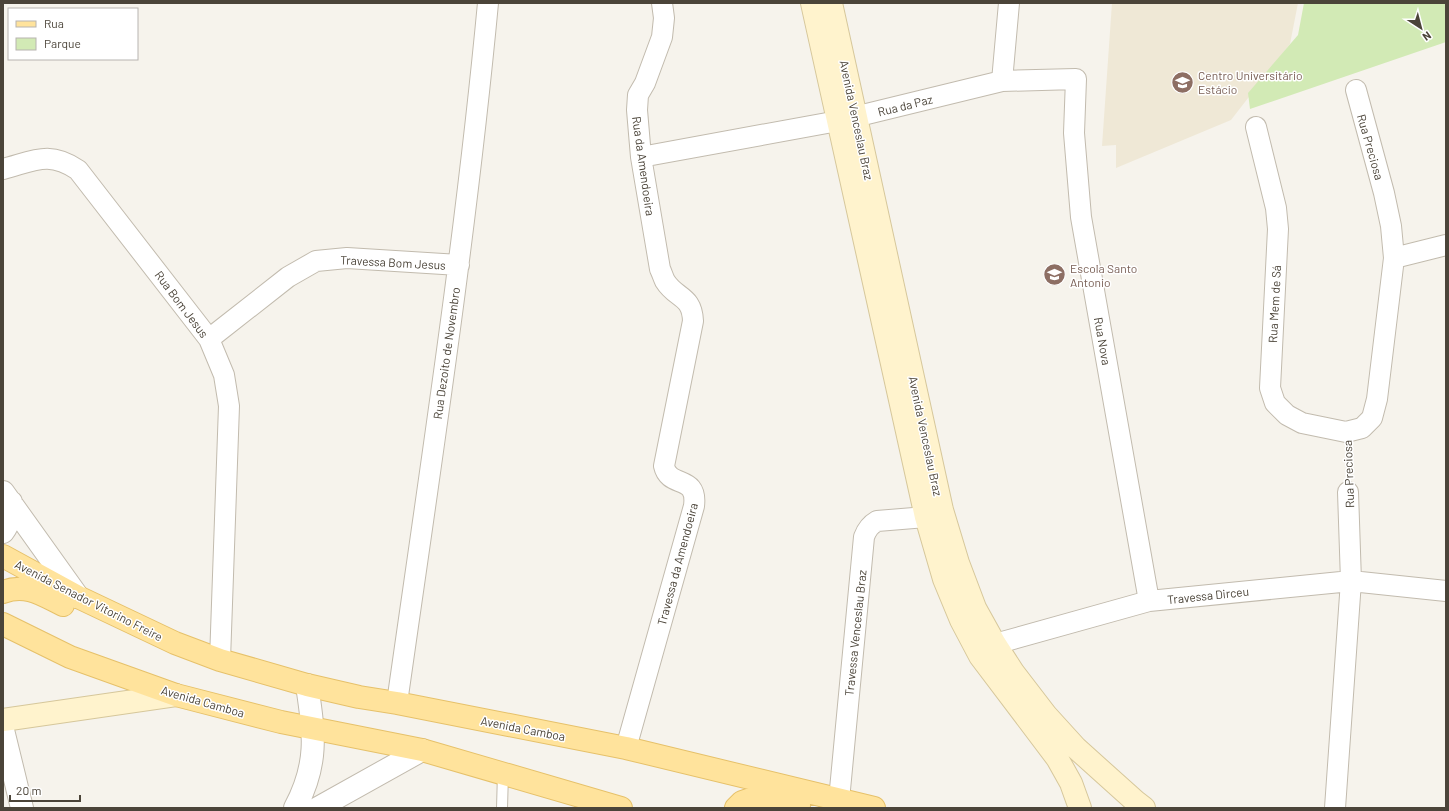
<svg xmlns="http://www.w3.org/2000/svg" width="1449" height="811" viewBox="0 0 1449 811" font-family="Barlow,sans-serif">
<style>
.education{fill:#efe8d6}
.green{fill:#d2eab5}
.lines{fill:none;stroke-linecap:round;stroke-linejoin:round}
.service-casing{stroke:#c2bbae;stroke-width:12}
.minor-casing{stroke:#c2bbae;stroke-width:22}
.tertiary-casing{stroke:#c2bbae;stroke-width:24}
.secondary-casing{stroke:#d6c79b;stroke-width:24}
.primary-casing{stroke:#e6c16a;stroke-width:24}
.path{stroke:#c4b79f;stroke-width:2.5;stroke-dasharray:2 2;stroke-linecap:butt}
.service{stroke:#fff;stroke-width:10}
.minor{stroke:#fff;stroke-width:20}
.tertiary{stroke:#fff;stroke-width:22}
.secondary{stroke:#fff3cd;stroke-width:22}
.primary{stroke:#ffe39c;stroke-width:22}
.labels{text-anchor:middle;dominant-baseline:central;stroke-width:3;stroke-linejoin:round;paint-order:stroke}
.education-label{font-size:12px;fill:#785e54;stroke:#fff;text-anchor:start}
.street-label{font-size:12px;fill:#4b4439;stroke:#fff}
</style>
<rect width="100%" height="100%" fill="#f6f3ec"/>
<!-- education -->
<path class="education" d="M1112,3h186l-8,41 -59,76 -115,48v-23l-14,1z"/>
<!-- green -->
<path class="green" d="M1304,3h142v39l-196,67 -2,-16 50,-58z"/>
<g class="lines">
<defs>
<path id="service" d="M502,808l1,-35"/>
<path id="minor" d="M1002,81l7,-78
M1256,127l20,81 2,21 -8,159 5,15 12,12 15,8 44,9 16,-4 10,-10 5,-19 17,-141 -3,-32 -7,-33 -28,-103
M641,157l197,-36 164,-40 74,-2 -2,54 7,84 68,384
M3,169c31,-8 46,-19 75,1l131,169 15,36 5,31 -9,254
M1394,258l52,-13
M209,339l79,-62 28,-16 31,-3 112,7
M983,653l12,-9 154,-43 202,-20 95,10
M397,703c33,-233 69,-466 91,-700
M626,748l68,-242c4,-32 -25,-17 -30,-40l29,-145c-1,-26 -17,-22 -28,-40 -2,-4 -3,-8 -5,-12l-19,-112 -4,-47 1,-15 7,-12 17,-46 2,-19 -2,-15
M839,800l25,-263c3,-8 6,-12 13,-16l49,-4
M1335,808l16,-227 -3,-89"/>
<path id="tertiary" d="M3,492l75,105
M3,532c7,-9 8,-18 8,-30
M3,730l19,78
M295,808c24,-45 19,-75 12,-123
M318,808l104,-58"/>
<path id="secondary" d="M812,3l114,514 18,62 17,41 19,36 77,102 14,25 9,25
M831,3l111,507 16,53 17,45 20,36 18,28 33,43 30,33 59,53 9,7
M3,720l173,-25"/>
<path id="primary" d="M3,556l75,41 97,46 45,17 87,25 52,12 38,6 229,45 248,60
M3,592c23,-9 40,3 60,13
M3,624l67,33 106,38 105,27 141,28 199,58
M736,808l6,-6 17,-6 40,9"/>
</defs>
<!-- service casing -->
<use href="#service" class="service-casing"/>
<!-- minor casing -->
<use href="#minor" class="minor-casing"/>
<!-- tertiary casing -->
<use href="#tertiary" class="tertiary-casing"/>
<!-- secondary casing -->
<use href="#secondary" class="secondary-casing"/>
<!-- primary casing -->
<use href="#primary" class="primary-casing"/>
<!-- path -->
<path class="path" d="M1347,454l1,17"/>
<!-- service -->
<use href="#service" class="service"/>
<!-- minor -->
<use href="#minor" class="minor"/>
<!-- tertiary -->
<use href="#tertiary" class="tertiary"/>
<!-- secondary -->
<use href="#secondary" class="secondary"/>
<!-- primary -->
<use href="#primary" class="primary"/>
</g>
<!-- icons -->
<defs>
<symbol id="university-disc" viewBox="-11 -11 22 22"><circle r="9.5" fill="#8d6e63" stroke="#fff"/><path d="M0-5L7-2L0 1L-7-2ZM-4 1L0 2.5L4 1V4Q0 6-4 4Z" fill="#fff"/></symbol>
<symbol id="school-disc" viewBox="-11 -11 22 22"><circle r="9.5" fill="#8d6e63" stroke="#fff"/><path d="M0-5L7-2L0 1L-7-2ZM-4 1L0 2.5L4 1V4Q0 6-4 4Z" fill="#fff"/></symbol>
</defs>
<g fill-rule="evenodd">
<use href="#university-disc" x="1170" y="70" width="25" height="25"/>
<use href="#school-disc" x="1042" y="262" width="25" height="25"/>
</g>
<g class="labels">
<!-- education labels -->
<g class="education-label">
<text x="1198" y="75">Centro Universitário<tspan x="1198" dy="14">Estácio</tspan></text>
<text x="1070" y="268">Escola Santo<tspan x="1070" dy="14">Antonio</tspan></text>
</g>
<!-- street labels -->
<g class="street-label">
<text transform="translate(905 105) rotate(-14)">Rua da Paz</text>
<text transform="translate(857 120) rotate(78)">Avenida Venceslau Braz</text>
<text transform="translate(1371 147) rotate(74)">Rua Preciosa</text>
<text transform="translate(644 166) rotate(82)">Rua da Amendoeira</text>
<text transform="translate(393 262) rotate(3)">Travessa Bom Jesus</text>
<text transform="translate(182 304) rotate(53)">Rua Bom Jesus</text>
<text transform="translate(1274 304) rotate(-87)">Rua Mem de Sá</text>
<text transform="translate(1103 341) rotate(80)">Rua Nova</text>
<text transform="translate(446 353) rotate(-82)">Rua Dezoito de Novembro</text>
<text transform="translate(926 436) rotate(78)">Avenida Venceslau Braz</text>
<text transform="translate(1348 474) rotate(-92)">Rua Preciosa</text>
<text transform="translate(677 564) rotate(-75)">Travessa da Amendoeira</text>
<text transform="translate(1208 595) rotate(-6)">Travessa Dirceu</text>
<text transform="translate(89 600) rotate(27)">Avenida Senador Vitorino Freire</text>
<text transform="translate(855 633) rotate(-84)">Travessa Venceslau Braz</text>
<text transform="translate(203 701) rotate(16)">Avenida Camboa</text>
<text transform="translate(523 728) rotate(11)">Avenida Camboa</text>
</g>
</g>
<!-- border -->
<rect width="1449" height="811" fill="none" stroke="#4b4439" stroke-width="8"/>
<!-- legend -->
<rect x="8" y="8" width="130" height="52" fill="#ffffff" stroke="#b7b4b0"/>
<rect x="16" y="21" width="20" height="6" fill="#ffe39c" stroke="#b7b4b0"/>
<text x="44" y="28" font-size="12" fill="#4b4439">Rua</text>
<rect x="16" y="38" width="20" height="12" fill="#d2eab5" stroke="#b7b4b0"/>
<text x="44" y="48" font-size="12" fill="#4b4439">Parque</text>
<!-- north arrow -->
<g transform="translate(1421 28) rotate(144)" stroke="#ffffff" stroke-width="3" paint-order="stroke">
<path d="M0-3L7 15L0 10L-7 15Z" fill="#4b4439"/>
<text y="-6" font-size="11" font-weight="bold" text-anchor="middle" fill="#4b4439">N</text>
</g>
<!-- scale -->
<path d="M10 795v6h70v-6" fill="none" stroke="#4b4439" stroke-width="2"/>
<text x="16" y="795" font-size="12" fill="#4b4439" stroke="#ffffff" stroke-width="3" paint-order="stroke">20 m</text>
</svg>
